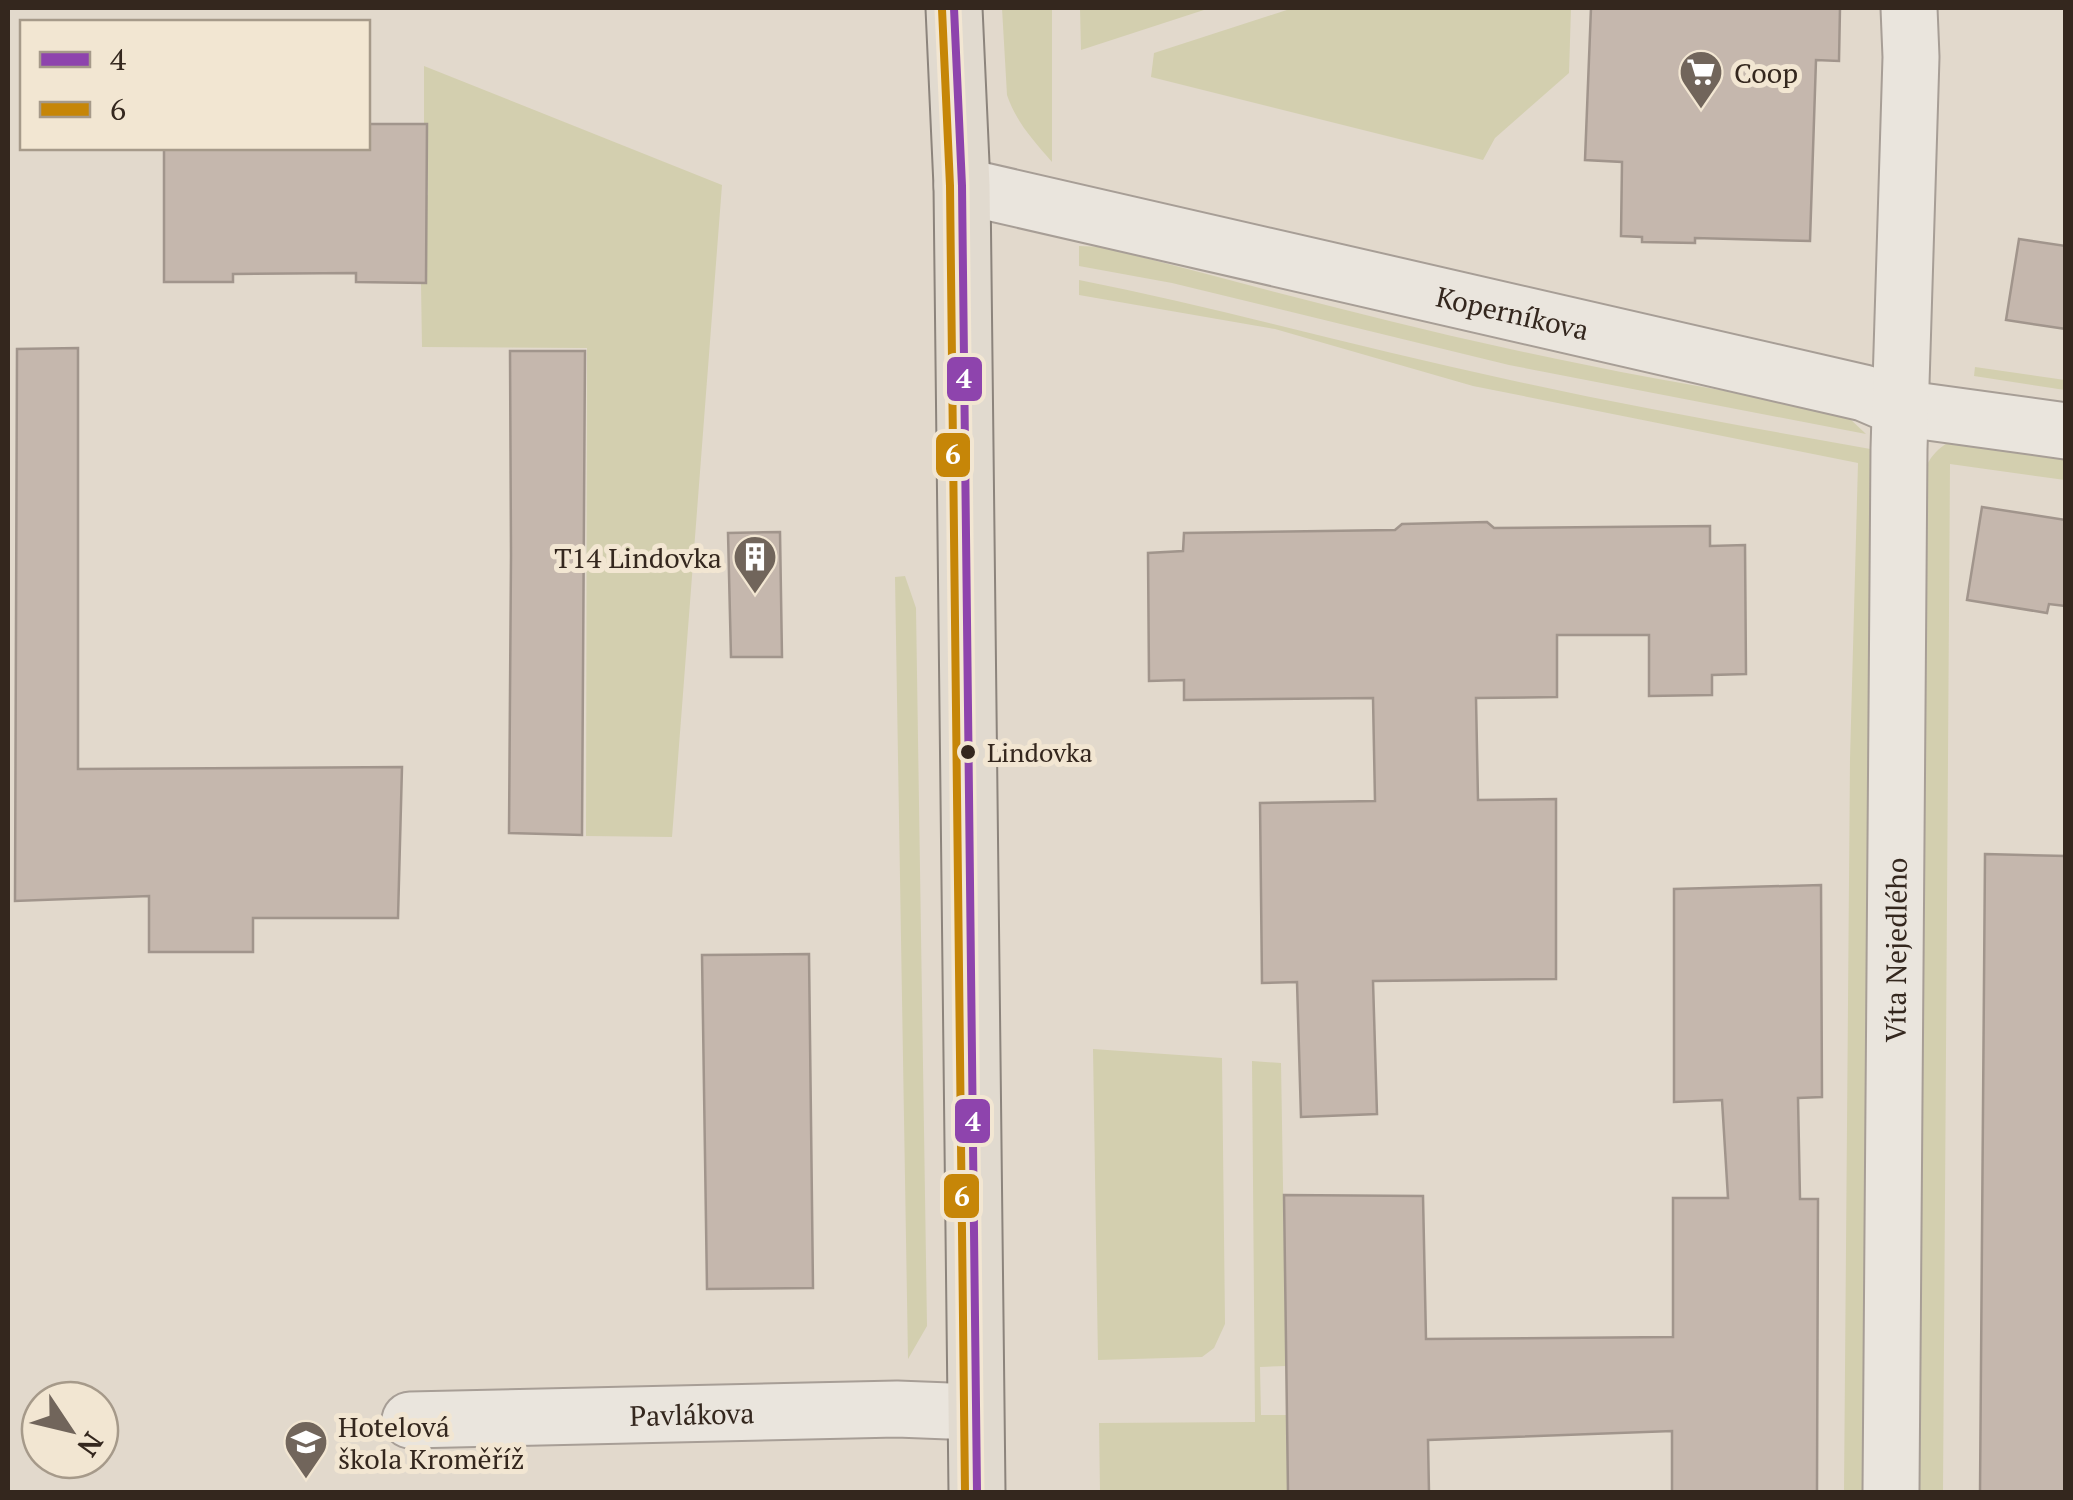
<svg xmlns="http://www.w3.org/2000/svg" width="2073" height="1500" viewBox="0 0 2073 1500" font-family="'PT Serif',serif">
<style>
.green{fill:#d3cfaf}
.building{fill:#c5b7ad;stroke:#a1958c;stroke-width:2.5}
.lines{fill:none;stroke-linecap:round;stroke-linejoin:round}
.minor-casing{stroke:#a79e96;stroke-width:59}
.major-casing{stroke:#8c847c;stroke-width:59}
.minor{stroke:#eae5dd;stroke-width:55}
.major{stroke:#e1dacf;stroke-width:55}
.bus-1-casing{stroke:#f2e6d2;stroke-width:15}
.bus-2-casing{stroke:#f2e6d2;stroke-width:15}
.bus-1{stroke:#8e44ad;stroke-width:8}
.bus-2{stroke:#c68608;stroke-width:8}
.bus-dot{fill:#34271e;stroke:#f2e6d2;stroke-width:4}
.labels{text-anchor:middle;dominant-baseline:central;stroke-width:10;stroke-linejoin:round;paint-order:stroke}
.bus-label{font-size:26px;fill:#34271e;stroke:#f2e6d2;text-anchor:start}
.poi-label{font-size:28px;fill:#34271e;stroke:#f2e6d2;text-anchor:start}
.street-label{font-size:28px;fill:#34271e;stroke:#f2e6d2}
.line-badge{stroke:#f2e6d2;stroke-width:4}
.badge-label{font-size:28px;text-anchor:middle;font-weight:bold;fill:#fff}
</style>
<rect width="100%" height="100%" fill="#e2d9cc"/>
<!-- green -->
<path class="green" d="M1002,8h50v154c-18,-21 -36,-40 -45,-67z
M1080,8h130l-129,42z
M1293,8h278l-2,65 -74,65 -12,22 -332,-83 3,-24z
M424,66l298,119 -50,652 -86,-1 1,-488 -165,-1 -1,-64 5,-1v-86l2,-1 -1,-70h-3z
M1079,246l24,1c135,35 270,72 407,102 107,24 215,42 323,61l16,8 17,16 -357,-69 -337,-82 -93,-17z
M1079,280c145,29 287,69 431,100 121,27 244,48 366,70l5,336 -14,42 -1,156 14,36 -5,472h-31l6,-733 8,-296 -385,-77 -198,-57 -196,-34z
M1975,367l90,13v10l-91,-14z
M1958,437l107,11v32l-115,-16 -7,1028h-33l8,-1003c9,-28 13,-38 40,-52z
M905,576l11,32 11,718 -19,33 -13,-782z
M1093,1049l129,9 3,266 -11,24 -12,9 -104,3z
M1252,1061l29,2 5,303 -26,1 1,48h25l2,77h-188l-1,-69 156,-1z"/>
<!-- building -->
<path class="building" d="M1591,8h249l-1,53 -23,-1 -6,181 -115,-3v5l-53,-1v-5l-21,-1 1,-74 -37,-2z
M368,124h59l-1,159 -70,-1v-9l-123,1v8h-69v-134h204z
M2019,239l47,7v83l-60,-9z
M78,348v421l324,-2 -4,151h-145v34h-104v-56l-134,5 2,-552z
M510,351h75l-3,484 -73,-2 2,-278z
M1982,507l84,13v86l-17,-2 -2,9 -80,-13z
M1487,522l7,6 216,-2v20l35,-1 1,129 -34,1v20l-63,1v-61h-92v62l-81,1 2,102 78,-1v180l-183,2 4,133 -76,3 -4,-135 -35,1 -2,-180 115,-2 -2,-103 -189,2v-20l-35,1 -1,-128 35,-2 1,-18 211,-3 7,-6z
M780,532l2,125h-51l-3,-124z
M1985,854l81,2v636h-86z
M1821,885l1,212 -24,1 2,101h18l-1,293h-145v-61l-244,9 1,52h-141l-4,-297 139,1 3,143 247,-2v-139h55l-6,-98 -48,2v-213z
M809,954l4,334 -106,1 -5,-334z"/>
<g class="lines">
<defs>
<g id="minor">
<path id="s1" d="M962,186l902,207 35,15 167,23"/>
<path id="s2" d="M410,1420l487,-11 78,3"/>
<path id="s3" d="M1891,1492l8,-1043 12,-392 -2,-49"/>
</g>
<path id="major" d="M954,8l8,178 15,1306"/>
</defs>
<!-- minor casing -->
<use href="#minor" class="minor-casing"/>
<!-- major casing -->
<use href="#major" class="major-casing"/>
<!-- minor -->
<use href="#minor" class="minor"/>
<!-- major -->
<use href="#major" class="major"/>
<defs>
<path id="bus-1" d="M954,8l8,178 15,1306"/>
<path id="bus-2" d="M942,9l8,177 15,1306"/>
</defs>
<!-- bus-1 casing -->
<use href="#bus-1" class="bus-1-casing"/>
<!-- bus-2 casing -->
<use href="#bus-2" class="bus-2-casing"/>
<!-- bus-1 -->
<use href="#bus-1" class="bus-1"/>
<!-- bus-2 -->
<use href="#bus-2" class="bus-2"/>
</g>
<!-- icons -->
<defs>
<symbol id="supermarket-pin" viewBox="-11 -11 22 30"><path d="M0 17L-7.5 6A9.5 9.5 0 1 1 7.5 6Z" fill="#71655b" stroke="#f2e6d2"/><path d="M-6-5.5h2.5l.6 2H6L4.5 2H-2.5L-4.4-4H-6ZM-1.5 3.2a1.3 1.3 0 1 0 .1 0ZM3 3.2a1.3 1.3 0 1 0 .1 0Z" fill="#fff"/></symbol>
<symbol id="building-pin" viewBox="-11 -11 22 30"><path d="M0 17L-7.5 6A9.5 9.5 0 1 1 7.5 6Z" fill="#71655b" stroke="#f2e6d2"/><path d="M-4-6H4V6H1V3H-1V6H-4ZM-2.5-4.3h1.7v1.8h-1.7ZM.8-4.3h1.7v1.8H.8ZM-2.5-1h1.7V.8h-1.7ZM.8-1h1.7V.8H.8Z" fill="#fff"/></symbol>
<symbol id="school-pin" viewBox="-11 -11 22 30"><path d="M0 17L-7.5 6A9.5 9.5 0 1 1 7.5 6Z" fill="#71655b" stroke="#f2e6d2"/><path d="M0-5L7-2L0 1L-7-2ZM-4 1L0 2.5L4 1V4Q0 6-4 4Z" fill="#fff"/></symbol>
</defs>
<g fill-rule="evenodd">
<use href="#supermarket-pin" x="1676" y="47" width="50" height="68"/>
<use href="#building-pin" x="730" y="532" width="50" height="68"/>
<use href="#school-pin" x="281" y="1417" width="50" height="68"/>
</g>
<!-- markers -->
<circle class="bus-dot" cx="968" cy="752" r="9"/>
<g class="labels">
<!-- bus labels -->
<g class="bus-label">
<text x="987" y="752">Lindovka</text>
</g>
<!-- poi labels -->
<g class="poi-label">
<text x="1734" y="72">Coop</text>
<text x="722" y="557" text-anchor="end">T14 Lindovka</text>
<text x="338" y="1426">Hotelová<tspan x="338" dy="32">škola Kroměříž</tspan></text>
</g>
<!-- street labels -->
<g class="street-label">
<text stroke="none"><textPath href="#s1" startOffset="565">Koperníkova</textPath></text>
<text stroke="none"><textPath href="#s3" startOffset="542">Víta Nejedlého</textPath></text>
<text stroke="none"><textPath href="#s2" startOffset="282">Pavlákova</textPath></text>
</g>
</g>
<g class="line-badge">
<rect x="945" y="355" width="39" height="48" rx="10" fill="#8e44ad"/>
<rect x="934" y="431" width="38" height="48" rx="10" fill="#c68608"/>
<rect x="953" y="1097" width="39" height="48" rx="10" fill="#8e44ad"/>
<rect x="942" y="1172" width="39" height="48" rx="10" fill="#c68608"/>
</g>
<g class="badge-label">
<text x="964" y="388">4</text>
<text x="953" y="464">6</text>
<text x="973" y="1131">4</text>
<text x="962" y="1206">6</text>
</g>
<!-- border -->
<rect width="2073" height="1500" fill="none" stroke="#34271e" stroke-width="20"/>
<!-- legend -->
<rect x="20" y="20" width="350" height="130" fill="#f2e6d2" stroke="#a69a8a" stroke-width="2.5"/>
<rect x="40" y="52" width="50" height="15" fill="#8e44ad" stroke="#a69a8a" stroke-width="2.5"/>
<text x="110" y="70" font-size="30" fill="#34271e">4</text>
<rect x="40" y="102" width="50" height="15" fill="#c68608" stroke="#a69a8a" stroke-width="2.5"/>
<text x="110" y="120" font-size="30" fill="#34271e">6</text>
<!-- north arrow -->
<g transform="translate(70 1430) rotate(125)"><circle r="48" fill="#f2e6d2" stroke="#a69a8a" stroke-width="2.5"/>
<path d="M0-8L18 38L0 25L-18 38Z" fill="#71655b"/>
<text y="-15" font-size="28" font-weight="bold" text-anchor="middle" fill="#34271e">N</text>
</g>
</svg>
